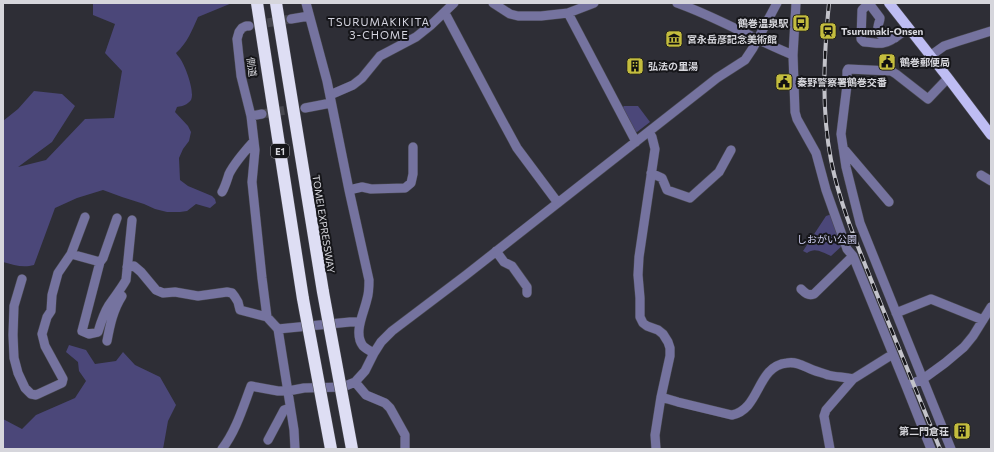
<svg xmlns="http://www.w3.org/2000/svg" width="994" height="452" viewBox="0 0 994 452" font-family="Commissioner,'Noto Sans JP',sans-serif">
<style>
.green{fill:#4b4779}
.lines{fill:none;stroke-linecap:round;stroke-linejoin:round}
.minor-tunnel{stroke:#47474f;stroke-width:9;stroke-dasharray:9 4.5;stroke-linecap:butt}
.minor-casing{stroke:#494951;stroke-width:10}
.major-casing{stroke:#494951;stroke-width:11}
.highway-casing{stroke:#494951;stroke-width:13}
.minor{stroke:#75739f;stroke-width:9}
.major{stroke:#bebdf3;stroke-width:10}
.highway{stroke:#dedef4;stroke-width:12}
.rail-casing{stroke:#c3c3ca;stroke-width:4}
.rail{stroke:#16161a;stroke-width:2.5;stroke-dasharray:8;stroke-linecap:butt}
.highway-bridge-casing{stroke:#494951;stroke-width:13;stroke-linecap:butt}
.highway-bridge{stroke:#dedef4;stroke-width:12}
.labels{text-anchor:middle;dominant-baseline:central;stroke-width:4;stroke-linejoin:round;paint-order:stroke}
.shield{fill:#16161a;stroke:#9c9ca2;stroke-width:1}
.shield-label{font-size:9px;font-weight:bold;fill:#d6d6dc}
.poi-label{font-size:10px;font-weight:bold;fill:#d6d6dc;stroke:#16161a;text-anchor:start}
.street-label{font-size:10px;fill:#d6d6dc;stroke:#16161a}
.park-label{font-size:10px;fill:#d0d0f2;stroke:#16161a}
.neighbourhood-label{font-size:11px;letter-spacing:1px;fill:#d4d4df;stroke:#16161a}
</style>
<rect width="100%" height="100%" fill="#2e2e36"/>
<!-- green -->
<path class="green" d="M93,3h139l-34,14c-7,15 -10,25 -22,36 1,2 4,5 5,7 5,8 14,32 10,40 -4,5 -8,6 -14,7l-2,5 13,14 3,6 -2,9 -6,8 -4,9 1,22 8,6 24,10 3,3 1,4 -6,5 -14,-4 -9,7 -7,1h-13l-12,-3 -11,-5 -22,-7 -19,-7 -26,8 -22,10 -21,57c-11,3 -20,0 -31,-3v-141l15,-12 16,-18 28,3 13,12 -23,36 -34,25 28,-7 39,-41 29,-1 8,-47 -17,-18 10,-29 -22,-9z
M624,106h14l12,16 -13,10 -4,-1 -12,-22z
M832,214l12,30 -13,12c-9,-4 -16,-9 -24,-3l-4,-2 23,-35z
M69,345l17,5 9,14 21,-3 7,-9 12,13 25,12 16,28 -8,16 -5,28h-160v-30l19,10 14,-14 39,-17 11,-17 -7,-10 -1,-9 -12,-10z"/>
<g class="lines">
<!-- minor-tunnel -->
<path class="minor-tunnel" d="M254,25l37,-6
M262,114l37,-6"/>
<defs>
<path id="minor" d="M306,3l21,78 22,109 20,90c0,7 0,13 -2,19 -3,14 -14,34 -4,47 3,3 7,5 11,7
M493,3l17,11 8,2h23l27,-3 26,-10
M677,3c40,14 76,36 116,52
M796,3l-3,52 2,57 2,7 19,34 10,37 21,59 6,7 53,130 25,63
M445,13l53,100 19,35 41,55
M568,13l68,129
M291,19l18,-3
M249,26h-3l-4,2 -3,4 -2,7 4,37 10,40 4,34 -3,32 10,96 5,39
M895,38c-7,0 -18,-1 -17,-11 0,-3 2,-6 2,-9l-9,-12 -2,-1 -3,1 -4,4 -1,29 3,3c7,0 13,2 19,1 9,-1 18,-10 25,-15
M930,56l14,-10 15,-5 32,-10
M948,78l-20,21 -32,-25 -5,-3 -43,-2 -1,2v14l-6,49 5,33 14,56 91,226
M330,95l23,-10 9,-7 18,-22 36,-19 15,-12 23,-22
M305,108l26,-5
M251,116l11,-2
M649,132l3,5 3,12 -16,108 -1,18 2,23v19l3,6 4,3 11,4 5,4 5,8 2,6v8l-9,41 -6,38 1,14
M843,148l46,54
M651,173l11,5 5,12 23,8 29,-26 12,-22
M981,175l10,6
M349,190l13,-3 9,2 34,-1 6,-5 2,-9v-27
M222,192c3,-5 5,-12 7,-18 6,-12 16,-23 25,-33
M117,218l-14,40 -3,4 -18,69 7,3 9,-2c3,-10 6,-19 11,-27 6,-9 12,-16 17,-25l6,-60
M496,251l8,11 8,4 15,21v6
M71,254l14,-37
M127,267l7,-1 7,6 15,18 7,3 12,-1 23,4 29,-4 5,1 3,4 3,5 2,8 27,7 11,12 16,101 1,19
M22,279l-8,27 -1,29 1,23 4,15 7,15 6,6 5,1 26,-12 1,-4 -18,-33 -3,-12 5,-17 4,-6 1,-16 6,-22 13,-19 29,8
M801,289c4,4 7,7 13,5l39,-38
M896,313l35,-14 52,21
M278,329l72,-7h10
M107,341c3,-16 6,-31 15,-45
M355,382l11,13 19,8 5,5 15,27v14
M906,386l17,-7 22,-16 19,-16 9,-11 18,-29
M661,397l17,5 54,13c29,-6 24,-49 55,-52 10,-2 18,4 26,7 5,2 10,3 15,5 8,2 16,2 25,4
M268,440l16,-30 6,-2
M222,449c14,-18 21,-42 29,-63l27,5h10l16,-3 39,-1 12,-5 10,-11 9,-18 7,-11 11,-11 74,-56 251,-197 28,-18 8,-12 24,-45
M830,449l-6,-33 2,-6 27,-31 40,-25"/>
<path id="major" d="M889,3l59,75 43,57"/>
<path id="highway" d="M257,3l46,296
M276,3l47,289"/>
</defs>
<!-- minor casing -->
<use href="#minor" class="minor-casing"/>
<!-- major casing -->
<use href="#major" class="major-casing"/>
<!-- highway casing -->
<use href="#highway" class="highway-casing"/>
<!-- minor -->
<use href="#minor" class="minor"/>
<!-- major -->
<use href="#major" class="major"/>
<!-- highway -->
<use href="#highway" class="highway"/>
<defs>
<path id="rail" d="M829,3c-5,52 -8,105 2,157 9,46 28,89 45,132 21,52 43,105 64,157"/>
</defs>
<!-- rail casing -->
<use href="#rail" class="rail-casing"/>
<!-- rail -->
<use href="#rail" class="rail"/>
<defs>
<path id="highway-bridge" d="M323,292l29,157
M303,299l28,150"/>
</defs>
<!-- highway-bridge casing -->
<use href="#highway-bridge" class="highway-bridge-casing"/>
<!-- highway-bridge -->
<use href="#highway-bridge" class="highway-bridge"/>
</g>
<!-- icons -->
<defs>
<symbol id="bus-square" viewBox="-11 -11 22 22"><rect x="-9" y="-9" width="18" height="18" rx="4" fill="#c4bd3e" stroke="#16161a"/><path d="M-5-6H5V4H4V6H2V4H-2V6H-4V4H-5ZM-3.5-4V0h7V-4ZM-3.5 1.2v1.5H-2V1.2ZM2 1.2v1.5H3.5V1.2Z" fill="#111"/></symbol>
<symbol id="station-square" viewBox="-11 -11 22 22"><rect x="-9" y="-9" width="18" height="18" rx="4" fill="#c4bd3e" stroke="#16161a"/><path d="M-3-6H3Q5-6 5-4V2Q5 4 3 4L4.5 6H3L1.5 4h-3L-3 6H-4.5L-3 4Q-5 4-5 2V-4Q-5-6-3-6ZM-3.5-4v3h7v-3ZM-3.5 1v1.5H-2V1ZM2 1v1.5H3.5V1Z" fill="#111"/></symbol>
<symbol id="museum-square" viewBox="-11 -11 22 22"><rect x="-9" y="-9" width="18" height="18" rx="4" fill="#c4bd3e" stroke="#16161a"/><path d="M0-6L6-3V-2H-6V-3ZM-5-1h2V3h-2ZM-1-1h2V3h-2ZM3-1h2V3H3ZM-6 4H6V6H-6Z" fill="#111"/></symbol>
<symbol id="civic-square" viewBox="-11 -11 22 22"><rect x="-9" y="-9" width="18" height="18" rx="4" fill="#c4bd3e" stroke="#16161a"/><path d="M-.6-6.5H3V-4.5H.6V-3L4-1V1h2V6H-6V1h2V-1L-.6-3ZM-1.2 2.5V6h2.4V2.5Z" fill="#111"/></symbol>
<symbol id="building-square" viewBox="-11 -11 22 22"><rect x="-9" y="-9" width="18" height="18" rx="4" fill="#c4bd3e" stroke="#16161a"/><path d="M-4-6H4V6H1V3H-1V6H-4ZM-2.5-4.3h1.7v1.8h-1.7ZM.8-4.3h1.7v1.8H.8ZM-2.5-1h1.7V.8h-1.7ZM.8-1h1.7V.8H.8Z" fill="#111"/></symbol>
</defs>
<g fill-rule="evenodd">
<use href="#bus-square" x="791" y="13" width="20" height="20"/>
<use href="#station-square" x="818" y="21" width="20" height="20"/>
<use href="#museum-square" x="664" y="29" width="20" height="20"/>
<use href="#civic-square" x="877" y="52" width="20" height="20"/>
<use href="#building-square" x="625" y="56" width="20" height="20"/>
<use href="#civic-square" x="774" y="72" width="20" height="20"/>
<use href="#building-square" x="952" y="421" width="20" height="20"/>
</g>
<g class="labels">
<!-- shield labels -->
<rect class="shield" x="271" y="144" width="18" height="14" rx="3"/>
<g class="shield-label">
<text x="280" y="151">E1</text>
</g>
<!-- poi labels -->
<g class="poi-label">
<text x="788" y="23" text-anchor="end">鶴巻温泉駅</text>
<text x="841" y="31">Tsurumaki-Onsen</text>
<text x="687" y="39">宮永岳彦記念美術館</text>
<text x="900" y="62">鶴巻郵便局</text>
<text x="648" y="66">弘法の里湯</text>
<text x="797" y="82">秦野警察署鶴巻交番</text>
<text x="949" y="431" text-anchor="end">第二門倉荘</text>
</g>
<!-- street labels -->
<g class="street-label">
<text transform="translate(252 67) rotate(82)">側道</text>
<text transform="translate(324 224) rotate(81)">TOMEI EXPRESSWAY</text>
</g>
<!-- park labels -->
<g class="park-label">
<text x="827" y="239">しおがい公園</text>
</g>
<!-- neighbourhood labels -->
<g class="neighbourhood-label">
<text x="379" y="21">TSURUMAKIKITA<tspan x="379" dy="13">3-CHOME</tspan></text>
</g>
</g>
<!-- border -->
<rect width="994" height="452" fill="none" stroke="#d6d6dc" stroke-width="8"/>
</svg>
